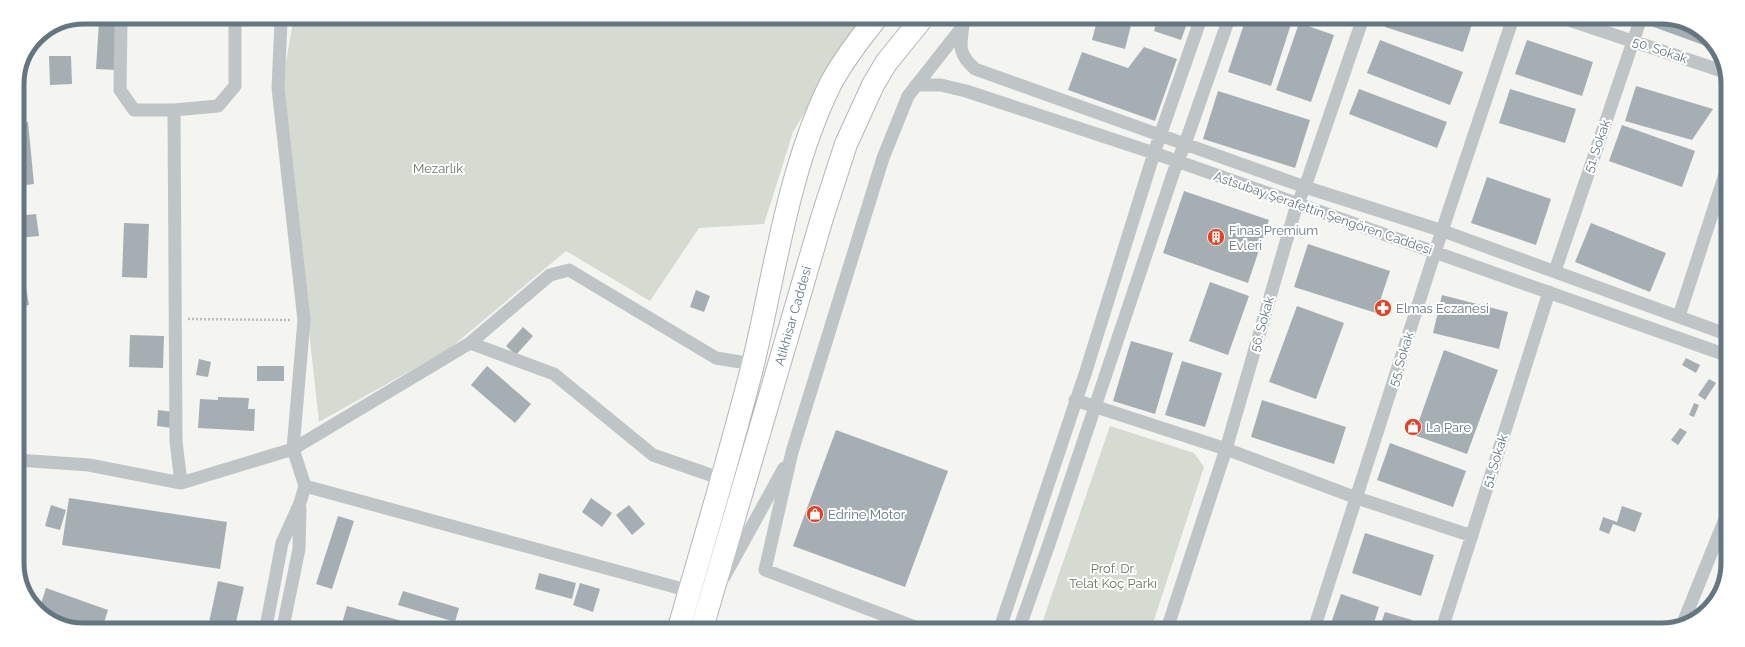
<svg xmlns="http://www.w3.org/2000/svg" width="1745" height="647" viewBox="0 0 1745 647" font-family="Raleway,sans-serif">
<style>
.green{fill:#d5dbd1}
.building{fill:#a5afb3}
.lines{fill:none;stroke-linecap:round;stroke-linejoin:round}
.trunk-casing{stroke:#b2b6b8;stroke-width:24}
.path{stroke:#bbbdbf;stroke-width:2.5;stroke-dasharray:2 2;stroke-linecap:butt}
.minor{stroke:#bfc4c6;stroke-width:13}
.trunk{stroke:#fff;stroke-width:22}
.labels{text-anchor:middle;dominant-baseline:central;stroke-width:4;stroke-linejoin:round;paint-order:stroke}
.street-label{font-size:13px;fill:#637681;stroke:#fff}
.park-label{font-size:13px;fill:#687862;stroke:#fff}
.poi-label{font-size:13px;fill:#637681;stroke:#fff;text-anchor:start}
.rim{fill:none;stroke:#637681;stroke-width:5}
</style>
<rect width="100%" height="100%" fill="#f4f4f0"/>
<!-- green -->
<path class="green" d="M859,21l-66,111 -29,92 -65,4 -49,73 -84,-50 -117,98 -130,73 -37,-337 11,-63z
M1110,426l84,27 10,14 -53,162h-111z"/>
<!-- building -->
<path class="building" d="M1097,21h35l-7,28 -33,-9z
M1157,21h31l-7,19 -27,-9z
M1245,21h47l-21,65 -43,-14z
M1387,21h86l-10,31 -78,-25z
M1653,21h30l31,22 3,7 -66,-24z
M99,22h20l-3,48 -20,-1z
M1299,23l35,12 -23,67 -35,-12z
M1380,40l83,32 -13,33 -83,-32z
M1527,40l66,22 -11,34 -67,-22z
M1144,47l33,12 -22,62 -87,-31 14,-38 46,16z
M49,56h22l1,28 -22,1z
M1636,86l77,23 -21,31 -67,-19z
M1359,89l88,33 -10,26 -88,-34z
M1510,89l66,20 -11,34 -66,-20z
M1218,91l92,29 -15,48 -92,-29z
M28,122l6,62 -17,2v-63z
M1622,125l73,26 -13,36 -73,-26z
M1487,177l64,22 -15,46 -65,-22z
M1184,191l85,29 -21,63 -85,-30z
M36,214l3,22 -22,2v-22z
M124,223l25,1 -2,54 -25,-1z
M1591,223l75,30 -16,39 -75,-30z
M1308,244l82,27 -14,42 -82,-26z
M17,264h5l7,41 -12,2z
M1210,282l39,14 -21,59 -39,-14z
M696,290l14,6 -6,16 -14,-5z
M1442,295l66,17 -9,37 -66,-16z
M1297,306l47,17 -28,76 -47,-17z
M523,327l10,9 -17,19 -10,-9z
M130,335l34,1 -1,32 -34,-1z
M1131,341l42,12 -18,61 -42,-13z
M1444,350l54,20 -31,84 -53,-19z
M1686,358l14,7 -4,8 -14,-8z
M199,359l12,3 -3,15 -12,-2z
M1182,361l40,12 -17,54 -40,-12z
M257,366h27v15h-27z
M487,366l44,38 -16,19 -44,-38z
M1709,379l7,4 -11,17 -7,-5z
M218,397l31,1 -1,11h7l-1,22 -56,-3 2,-29 18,1z
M1262,400l84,27 -12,37 -83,-27z
M1694,403l5,2 -5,12 -5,-2z
M158,410l16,2 -2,16 -15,-2z
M1680,428l7,4 -9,13 -7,-5z
M836,430l112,41 -43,116 -112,-41z
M1390,443l76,28 -13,36 -76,-27z
M69,498l158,24 -7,47 -158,-24z
M591,498l21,15 -10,14 -20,-15z
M51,505l15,5 -6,20 -15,-4z
M629,505l16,19 -13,11 -16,-20z
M1622,506l20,7 -7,19 -22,-8 -4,10 -10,-4 4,-13 14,5z
M338,516l16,5 -22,68 -16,-5z
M1365,533l69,22 -13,41 -69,-23z
M539,573l37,10 -4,16 -37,-10z
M218,581l26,6 -9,40h-27z
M580,583l20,6 -7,23 -20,-7z
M46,588l62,22 -5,16h-41l-23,-16z
M403,591l56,17 -4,14 -57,-17z
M1341,594l38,13 -7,22h-43z
M347,606l77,21h-83z
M1385,612l27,8 -2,9h-31z
M1031,624l14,4v1h-16z"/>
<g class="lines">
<defs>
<path id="trunk" d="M679,628c25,-88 52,-176 74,-264 22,-92 35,-194 77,-279 12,-23 28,-44 44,-64
M702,628l120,-410 24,-74 27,-59 13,-22 34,-42"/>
</defs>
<!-- trunk casing -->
<use href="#trunk" class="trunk-casing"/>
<!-- path -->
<path class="path" d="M188,319l103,1"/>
<!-- minor -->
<path class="minor" d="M1572,21l153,51
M121,22l-1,68 14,20h40l44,-4 17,-20v-64
M963,25c-3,22 -5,29 12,44l330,118 138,44 283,103
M916,85h25l25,6 188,62 572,202
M174,110l2,331 5,42
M1555,271l85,-250
M1679,316l48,-148
M470,343l84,31 99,81 69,24
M1075,400l151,49 131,49 115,38
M17,460l72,5 92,18 112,-34 177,-106 80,-68 19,-5 147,88 37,6
M305,486l385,105
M724,577l60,-109
M1722,587l2,-5
M1683,623l42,-104
M266,627l16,-84 18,-40 5,-17 -12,-37 11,-129 -26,-232 3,-66
M283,627l16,-78 1,-40
M918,628l-153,-58 27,-118 91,-294 25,-62 55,-70
M1000,628l86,-257 68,-218 46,-132
M1019,629l30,-85 128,-382 8,-18 43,-123
M1167,629l59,-180 71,-245 8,-17 57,-166
M1314,629l121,-377 77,-231
M1442,629l107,-337"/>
<!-- trunk -->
<use href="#trunk" class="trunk"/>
</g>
<!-- icons -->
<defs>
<symbol id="building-disc" viewBox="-11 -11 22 22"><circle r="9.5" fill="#e14223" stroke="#fff"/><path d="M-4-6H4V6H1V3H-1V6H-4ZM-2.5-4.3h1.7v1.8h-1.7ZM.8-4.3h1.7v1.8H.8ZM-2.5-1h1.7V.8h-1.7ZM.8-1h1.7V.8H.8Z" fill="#fff"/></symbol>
<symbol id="pharmacy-disc" viewBox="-11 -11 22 22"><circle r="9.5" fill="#e14223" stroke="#fff"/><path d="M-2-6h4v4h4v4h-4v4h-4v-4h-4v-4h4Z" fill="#fff"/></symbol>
<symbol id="shop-disc" viewBox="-11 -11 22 22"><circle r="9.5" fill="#e14223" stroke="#fff"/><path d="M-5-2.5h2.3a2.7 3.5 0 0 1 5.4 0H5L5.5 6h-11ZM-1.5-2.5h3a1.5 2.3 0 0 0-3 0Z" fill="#fff"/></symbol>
</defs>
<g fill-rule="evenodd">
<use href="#building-disc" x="1206" y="227" width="20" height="20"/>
<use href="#pharmacy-disc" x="1373" y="298" width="20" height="20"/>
<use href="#shop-disc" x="1403" y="417" width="20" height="20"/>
<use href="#shop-disc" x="805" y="504" width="20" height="20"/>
</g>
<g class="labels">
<!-- street labels -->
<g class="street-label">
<text transform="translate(1660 50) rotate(19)">50. Sokak</text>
<text transform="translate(1597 146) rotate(-71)">51. Sokak</text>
<text transform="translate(1323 213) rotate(19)">Astsubay Şerafettin Şengören Caddesi</text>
<text transform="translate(793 316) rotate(-74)">Atikhisar Caddesi</text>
<text transform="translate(1262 324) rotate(-74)">56. Sokak</text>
<text transform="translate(1401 359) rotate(-73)">55. Sokak</text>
<text transform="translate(1495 461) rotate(-72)">51. Sokak</text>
</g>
<!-- park labels -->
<g class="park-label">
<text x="438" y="168">Mezarlık</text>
<text x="1113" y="568">Prof. Dr.<tspan x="1113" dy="15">Telat Koç Parkı</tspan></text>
</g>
<!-- poi labels -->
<g class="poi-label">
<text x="1229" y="230">Finas Premium<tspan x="1229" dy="15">Evleri</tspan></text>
<text x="1396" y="308">Elmas Eczanesi</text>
<text x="1426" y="427">La Pare</text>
<text x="828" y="514">Edrine Motor</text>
</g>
</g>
<!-- crop -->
<path d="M0 0H1745V647H0ZM84 24H1661A60 60 0 0 1 1721 84V563A60 60 0 0 1 1661 623H84A60 60 0 0 1 24 563V84A60 60 0 0 1 84 24Z" fill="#fff" fill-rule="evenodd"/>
<path class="rim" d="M84 24H1661A60 60 0 0 1 1721 84V563A60 60 0 0 1 1661 623H84A60 60 0 0 1 24 563V84A60 60 0 0 1 84 24Z"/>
</svg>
